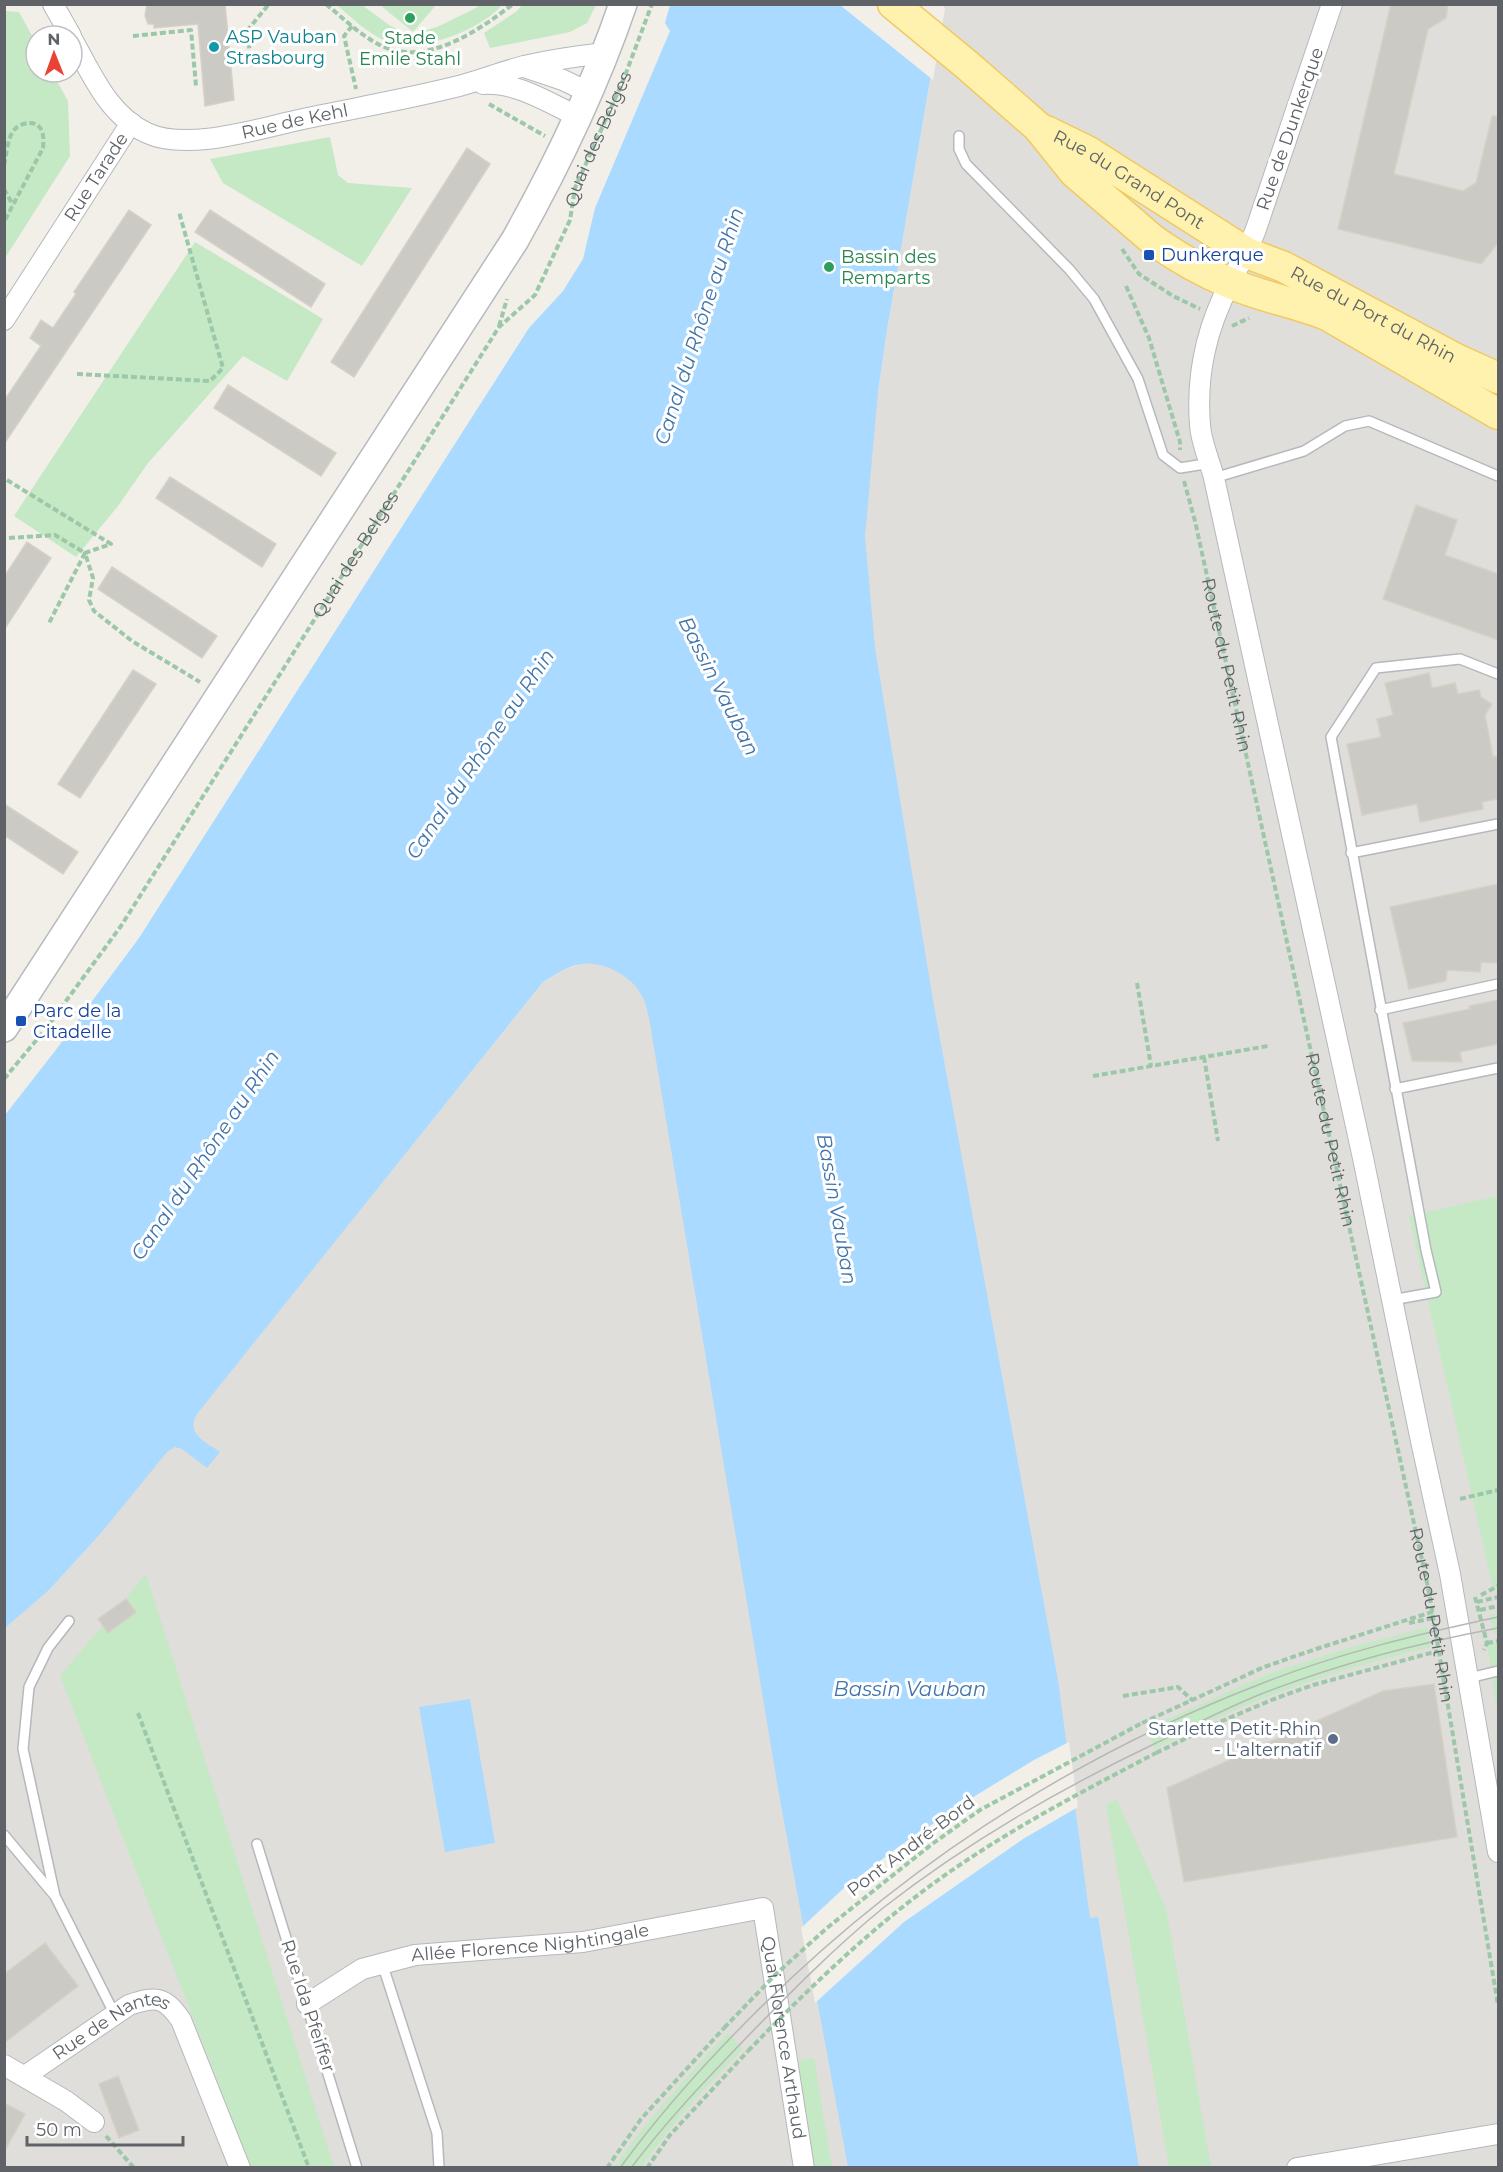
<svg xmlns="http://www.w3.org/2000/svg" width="1503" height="2172" viewBox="0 0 1503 2172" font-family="Montserrat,sans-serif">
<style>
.industrial{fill:#e0deda}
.green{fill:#c5e8c5}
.water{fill:#aadaff}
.pier{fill:#f1efe8}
.building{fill:#cccac5;stroke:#d6d1c6;stroke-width:1.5}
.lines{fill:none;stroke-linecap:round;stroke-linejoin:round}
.lane-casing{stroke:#b5b8bc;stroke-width:12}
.street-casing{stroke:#b5b8bc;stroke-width:22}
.secondary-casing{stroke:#b6babf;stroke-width:30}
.primary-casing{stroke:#f2c960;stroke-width:33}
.path{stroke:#9cc7a9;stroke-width:4;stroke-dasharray:6 3;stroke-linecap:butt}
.lane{stroke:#fff;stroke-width:9}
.street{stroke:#fff;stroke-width:20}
.secondary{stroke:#fff;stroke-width:27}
.primary{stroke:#fff2af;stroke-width:30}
.tram{stroke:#b6b7b8;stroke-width:1.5}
.path-bridge{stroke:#9cc7a9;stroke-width:4;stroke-dasharray:6 3;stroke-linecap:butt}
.leisure-dot{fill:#2e9e5b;stroke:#fff;stroke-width:2}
.culture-dot{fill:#0f9aa8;stroke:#fff;stroke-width:2}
.transit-dot{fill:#1a4fb4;stroke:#fff;stroke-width:2}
.service-dot{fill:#5c6f8a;stroke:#fff;stroke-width:2}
.labels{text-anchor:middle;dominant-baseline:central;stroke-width:6;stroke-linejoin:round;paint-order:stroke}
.culture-label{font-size:18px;fill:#0d838f;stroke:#fff;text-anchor:start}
.leisure-label{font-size:18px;fill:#27864d;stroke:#fff}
.street-label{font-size:18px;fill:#5f6368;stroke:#fff}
.transit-label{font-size:18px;fill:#164399;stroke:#fff;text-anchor:start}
.service-label{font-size:18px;fill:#4e5e75;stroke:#fff;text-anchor:end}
.water-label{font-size:20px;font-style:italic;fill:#4174aa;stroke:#fff}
</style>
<rect width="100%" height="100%" fill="#f1efe8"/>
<!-- industrial -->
<path class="industrial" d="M943,5h555v2162h-1493l-1,-539 45,-38 53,-58 441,-550 21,-12 17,-6 297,-572 9,-62z"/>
<!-- green -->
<path class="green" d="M337,5h25l27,20 10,5 14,4 24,-7 35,-17 8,-5h22c-23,26 -83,49 -116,36 -19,-8 -34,-23 -49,-36z
M380,5h56l-23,27z
M522,5v-1l74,1 -9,18 -17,9 -80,16 -6,-15 33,-22z
M5,11l14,1 17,31v29h16l16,29 2,55 -65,102z
M330,137l8,38 10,8 64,5 -50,78 -139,-83 -13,-24z
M195,242l128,77 -36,62 -44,-25 -95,107 -30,43 -42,51 -62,-41z
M1498,1196v392l-5,1 -84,-373z
M146,1574l188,593h-83l-191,-491z
M1498,1613v20l-4,1 -5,-19z
M1427,1627l4,20c-58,14 -116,31 -172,53 -36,14 -70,32 -104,49l-10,-20 126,-56 81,-26z
M1498,1642v76l-11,-75z
M1117,1800l49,108 45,259h-42l-63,-362z
M728,2033l15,16c-37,37 -72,76 -102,118h-27c34,-48 73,-91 114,-134z
M814,2058l18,109h-20l-19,-106z"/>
<!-- water -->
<path class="water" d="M670,5h273l-56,325 -9,62 -13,145 10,111 59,358 124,674 32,238 8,-1 41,250h-291l-68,-367 -131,-782c-2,-7 -3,-16 -7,-22 -10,-20 -39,-35 -60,-32 -15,2 -27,11 -39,18l-346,432c-12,20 9,28 23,38l-13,16 -25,-19 -7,-2 -8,5 -65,80 -53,58 -44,38v-513l50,-64 84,-113 390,-610 34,-37 20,-32 12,-51 75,-177 -5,-8z
M470,1699l25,144 -50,9 -26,-145z"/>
<!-- pier -->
<path class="pier" d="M942,4l3,4 -12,72 -93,-75z
M1069,1742l9,65 -55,32 -119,83 -89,81 -14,-75 43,-40 57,-43 69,-46 64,-39z"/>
<!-- building -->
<path class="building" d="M147,4h78l9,96 -29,6 -7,-82 -44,4v-4h-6l-3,-8z
M1391,4h57l-2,14 -18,11 -34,145 69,17 13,-8 16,-67h6v127l-17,21 -143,-35z
M467,148l23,16 -136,213 -23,-15z
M129,210l22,15 -147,219v-43l37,-55 -11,-8 11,-18 12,8 23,-34 -2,-2z
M210,210l115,74 -14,23 -116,-75z
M228,385l108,68 -15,23 -107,-68z
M170,477l106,67 -14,23 -106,-69z
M1416,505l41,15 -12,35 53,19v66l-115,-41z
M27,542l24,16 -47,72v-53z
M112,567l105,69 -15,22 -104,-69z
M133,670l23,14 -76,114 -22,-14z
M1429,673l3,15 23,-5 3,11 21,-4 2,7 11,7 -7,11 8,42 5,-1v43l-16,3 1,7 -63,13 -3,-18 -55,11 -15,-71 34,-7 -4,-18 16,-4 -8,-32z
M4,804l74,48 -15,22 -59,-39z
M1498,884v79l-17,-1 -1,10 -33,-2 -1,11 -37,8 -19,-82z
M1498,1000v44l-38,8 2,10 -50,-1 -9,-38 67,-14 -1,-3z
M126,1599l10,13 -28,21 -10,-14z
M1434,1684l23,153 -273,45 -17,-94 216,-97z
M45,1943l33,43 -74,57v-69z
M118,2076l21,54 -20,8 -20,-54z
M4,2103l21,11 -21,38z"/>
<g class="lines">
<defs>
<path id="lane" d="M959,136v13l7,15 103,105 25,30 44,80 25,76 17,13 31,-5
M1214,478l90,-27 41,-25 24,-5 129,55
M1351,853l147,-29
M1380,1010l118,-26
M1395,1089l103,-21
M1392,1300l44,-8 -10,-42 -95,-513 45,-69 84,-9 38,15
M1469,1678l29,-7
M4,1835l51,61 60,119
M257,1844l100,324
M55,1896l-32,-147 6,-62 19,-39 21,-27
M382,1963l55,170 2,35"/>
<g id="street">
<path d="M53,4l18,32"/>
<path d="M1332,4l-76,225c-7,19 -17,36 -26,54 -24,46 -34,91 -30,142 1,18 10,36 14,53l149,680 58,283 29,133 48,278"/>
<path id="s3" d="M72,39c20,35 36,76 75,94 41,19 113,-5 156,-14 52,-11 104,-20 156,-33 22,-6 43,-14 65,-20 27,-6 54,-10 81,-13"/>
<path d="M524,67l39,13 25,12"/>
<path d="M483,84c34,-2 64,18 94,32"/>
<path id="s4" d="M4,320l127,-197"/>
<path id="s5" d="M307,2004l55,-35 53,-14 168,-13 180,-34 41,260"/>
<path d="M4,2065l62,36 28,21"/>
<path id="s6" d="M25,2076l104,-71c27,-9 35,-9 52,15l59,148"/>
<path d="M1297,2168l201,-34"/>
</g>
<path id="secondary" d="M4,1028l511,-788c42,-75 80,-154 108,-236"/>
<g id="primary">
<path d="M893,4l74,61 71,62 36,45 79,68c24,17 50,32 77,43 31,14 65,19 97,32l171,99"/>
<path id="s7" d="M1046,131l41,20 160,102 37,14 172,92 42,19"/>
</g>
</defs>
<!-- lane casing -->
<use href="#lane" class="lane-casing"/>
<!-- street casing -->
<use href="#street" class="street-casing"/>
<!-- secondary casing -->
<use href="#secondary" class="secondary-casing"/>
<!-- primary casing -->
<use href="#primary" class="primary-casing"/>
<!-- path -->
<g class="path">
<path d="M326,4c18,15 35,32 56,42 44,21 98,-16 131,-42"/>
<path d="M352,26l-8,10 12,53"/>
<path d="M133,36l58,-6 5,56"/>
<path d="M253,66l-7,-34 23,-28"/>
<path d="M489,104l56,32"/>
<path d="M4,165c3,-11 3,-29 12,-37 3,-3 9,-5 13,-5 15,0 15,14 14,25l-39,74"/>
<path d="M4,189l9,16"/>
<path d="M1122,249l17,25 34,22 27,13"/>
<path d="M1126,286l23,52 31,104v8"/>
<path d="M499,326l8,-27"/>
<path d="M1232,326l17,-8"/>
<path d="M77,374l133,7 13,-13 -44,-156"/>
<path d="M7,480l104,64 -26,9 8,25 -4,22 5,11 38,30 68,41"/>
<path id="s1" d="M1184,481l11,40 234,1071 69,413"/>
<path d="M9,538l46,-3 30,18 -37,72"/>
<path d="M1137,983l14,83"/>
<path d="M1204,1057l14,84"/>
<path d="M1093,1076l175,-30"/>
<path id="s2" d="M4,1079l40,-48 77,-105 378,-599 36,-32 35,-75 5,-32 48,-107 29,-77"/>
<path d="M1460,1499l38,-9"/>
<path d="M1481,1595l17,-9"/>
<path d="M1475,1597l12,46 -3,7"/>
<path d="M1477,1602l21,-5"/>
<path d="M1480,1610l18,-4"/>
<path d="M1409,1623l25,-5"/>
<path d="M1487,1643l11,-2"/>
<path d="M1123,1696l55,-9 14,13"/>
<path d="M138,1713l171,455"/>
<path d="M1142,1723l122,-56 52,-18 119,-38"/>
<path d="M1156,1753l59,-29 59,-25 39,-14 125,-34"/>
<path d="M106,2136l28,32"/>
<path d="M607,2168l34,-49 83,-91"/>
<path d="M647,2168l23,-33 78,-84"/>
</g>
<!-- lane -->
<use href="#lane" class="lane"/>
<!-- street -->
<use href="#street" class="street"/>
<!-- secondary -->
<use href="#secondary" class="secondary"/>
<!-- primary -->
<use href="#primary" class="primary"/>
<!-- tram -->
<path class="tram" d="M620,2168c40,-55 85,-105 133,-153 147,-147 315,-257 510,-332 76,-30 156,-49 235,-66
M631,2168c35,-47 75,-88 115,-130 44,-45 88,-90 137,-130 83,-65 175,-118 269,-163 36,-17 72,-36 109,-51 77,-30 157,-51 237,-66"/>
<!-- path-bridge -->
<path class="path-bridge" d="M724,2028l52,-54 51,-46 105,-84 48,-34 162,-87
M748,2051c62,-64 127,-127 200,-178 66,-46 137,-83 208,-120"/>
</g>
<!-- markers -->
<g class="leisure-dot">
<circle cx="410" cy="18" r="6"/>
<circle cx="829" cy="267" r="6"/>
</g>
<circle class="culture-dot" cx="214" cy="47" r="6"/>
<g class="transit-dot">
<rect x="1143" y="249" width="12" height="12" rx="3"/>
<rect x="15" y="1015" width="12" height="12" rx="3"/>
</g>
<circle class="service-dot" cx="1333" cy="1739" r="6"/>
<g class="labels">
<!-- culture labels -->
<g class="culture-label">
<text x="226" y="37">ASP Vauban<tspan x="226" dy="21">Strasbourg</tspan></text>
</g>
<!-- leisure labels -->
<g class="leisure-label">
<text x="410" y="38">Stade<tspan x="410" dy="21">Emile Stahl</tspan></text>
<text x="841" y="257" text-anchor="start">Bassin des<tspan x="841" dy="21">Remparts</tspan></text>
</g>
<!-- street labels -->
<g class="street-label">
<text stroke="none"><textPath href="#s3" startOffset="273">Rue de Kehl</textPath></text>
<text transform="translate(1290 129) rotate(-71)">Rue de Dunkerque</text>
<text stroke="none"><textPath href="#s2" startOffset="1118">Quai des Belges</textPath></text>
<text stroke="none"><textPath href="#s4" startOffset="170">Rue Tarade</textPath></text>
<text stroke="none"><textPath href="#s7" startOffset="96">Rue du Grand Pont</textPath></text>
<text stroke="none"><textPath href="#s7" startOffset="376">Rue du Port du Rhin</textPath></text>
<text stroke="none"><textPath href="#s2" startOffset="632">Quai des Belges</textPath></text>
<text stroke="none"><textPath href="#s1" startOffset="189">Route du Petit Rhin</textPath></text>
<text stroke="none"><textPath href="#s1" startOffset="675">Route du Petit Rhin</textPath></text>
<text stroke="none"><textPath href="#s1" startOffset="1161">Route du Petit Rhin</textPath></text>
<text transform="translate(911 1846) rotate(-37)">Pont André-Bord</text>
<text stroke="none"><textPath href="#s5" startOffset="236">Allée Florence Nightingale</textPath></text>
<text transform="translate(308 2006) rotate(72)">Rue Ida Pfeiffer</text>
<text stroke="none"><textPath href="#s6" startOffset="102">Rue de Nantes</textPath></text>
<text stroke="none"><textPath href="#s5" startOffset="603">Quai Florence Arthaud</textPath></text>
</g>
<!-- transit labels -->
<g class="transit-label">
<text x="1161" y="255">Dunkerque</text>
<text x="33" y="1011">Parc de la<tspan x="33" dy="21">Citadelle</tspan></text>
</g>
<!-- service labels -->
<g class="service-label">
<text x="1321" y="1729">Starlette Petit-Rhin<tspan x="1321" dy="21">- L'alternatif</tspan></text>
</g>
<!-- water labels -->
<g class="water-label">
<text transform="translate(699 326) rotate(-72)">Canal du Rhône au Rhin</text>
<text transform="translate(719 686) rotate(63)">Bassin Vauban</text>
<text transform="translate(480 754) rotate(-56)">Canal du Rhône au Rhin</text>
<text transform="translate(205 1155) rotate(-56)">Canal du Rhône au Rhin</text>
<text transform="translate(837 1209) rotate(80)">Bassin Vauban</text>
<text x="910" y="1689">Bassin Vauban</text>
</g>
</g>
<!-- border -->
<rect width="1503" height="2172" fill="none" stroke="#5f6368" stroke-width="12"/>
<!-- north arrow -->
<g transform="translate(54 54) rotate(359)"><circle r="28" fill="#ffffff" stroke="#bfc1c3" stroke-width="1.5"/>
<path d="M0-4.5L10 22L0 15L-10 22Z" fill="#ea4335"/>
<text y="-9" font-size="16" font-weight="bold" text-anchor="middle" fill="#5f6368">N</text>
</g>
<!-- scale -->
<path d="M27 2136v9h156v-9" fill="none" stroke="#5f6368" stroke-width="3"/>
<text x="36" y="2136" font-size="18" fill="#5f6368" stroke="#ffffff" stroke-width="4.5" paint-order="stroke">50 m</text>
</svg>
